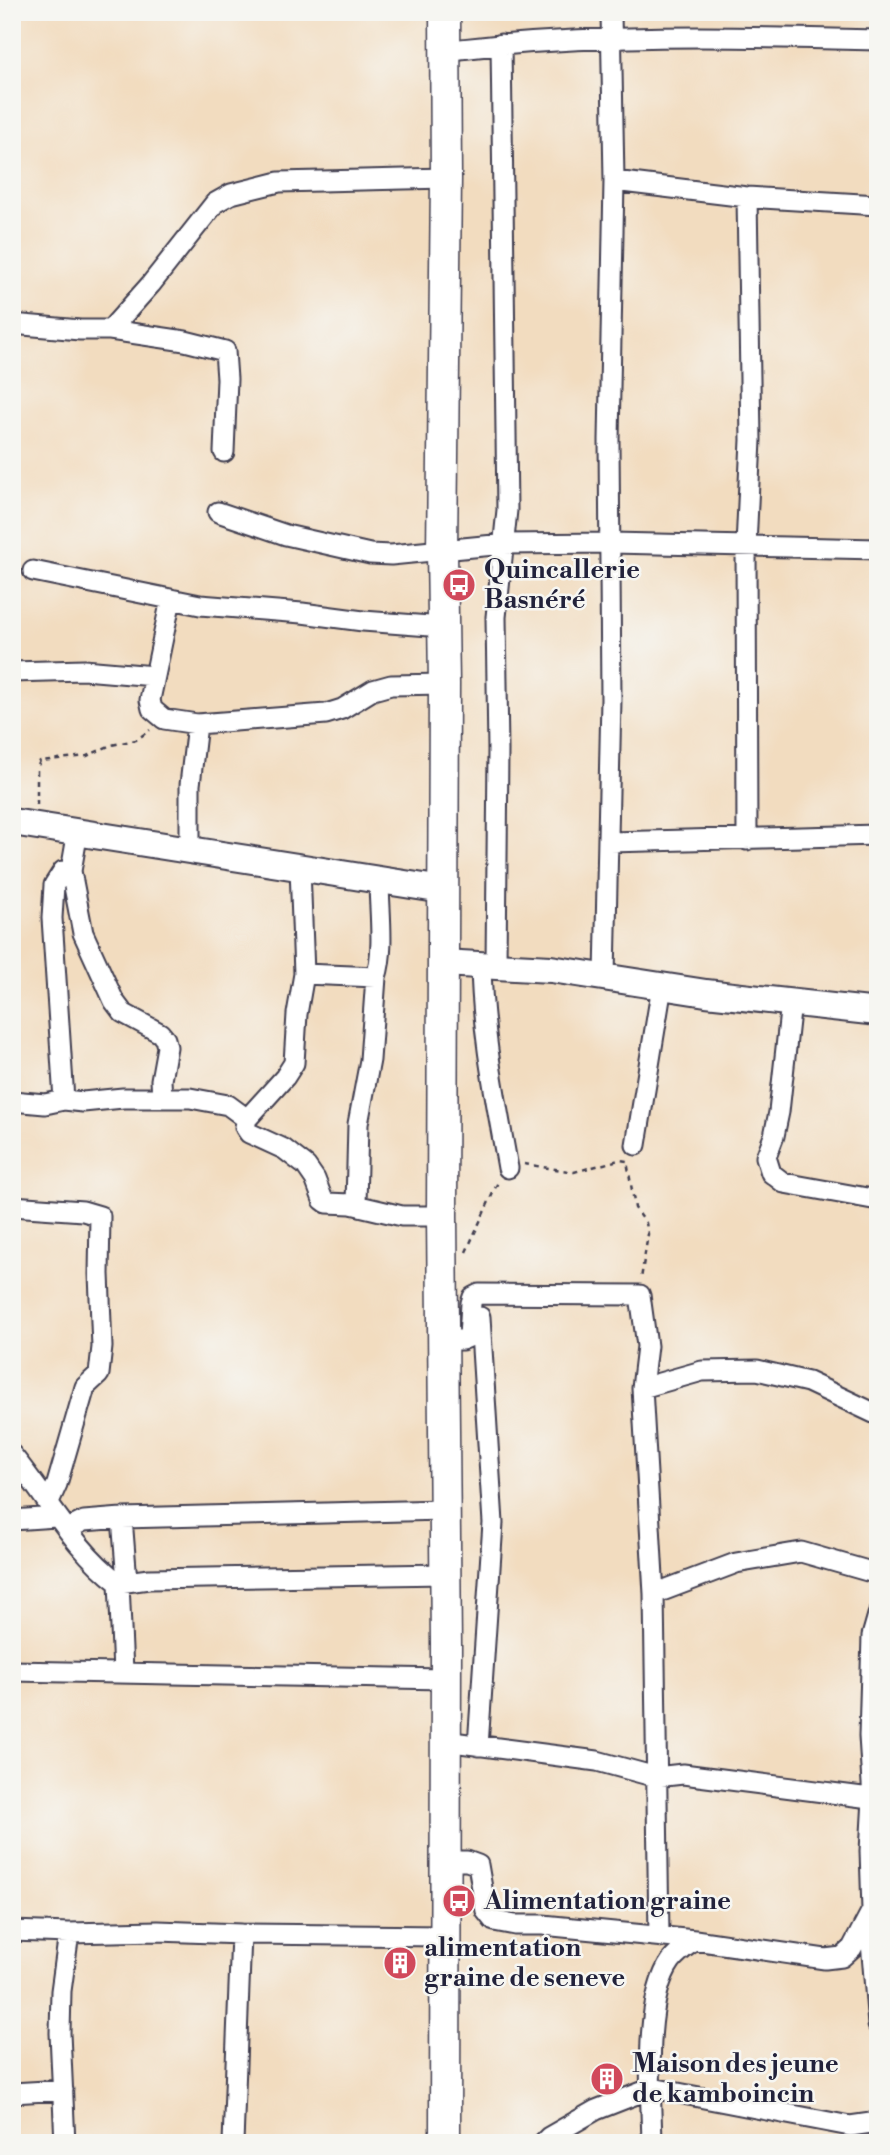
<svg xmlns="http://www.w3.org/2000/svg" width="890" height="2155" viewBox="0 0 890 2155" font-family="'Libre Bodoni',serif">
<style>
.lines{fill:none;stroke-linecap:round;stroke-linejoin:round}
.street-casing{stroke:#413e4f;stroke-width:23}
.secondary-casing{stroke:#413e4f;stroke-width:30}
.primary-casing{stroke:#413e4f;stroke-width:33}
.path{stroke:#413e4f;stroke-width:2.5;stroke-dasharray:5 5;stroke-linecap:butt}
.street{stroke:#fff;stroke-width:19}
.secondary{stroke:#fff;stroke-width:26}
.primary{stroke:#fff;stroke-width:30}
.labels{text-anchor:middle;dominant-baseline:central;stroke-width:5;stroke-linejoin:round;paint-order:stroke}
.poi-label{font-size:26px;font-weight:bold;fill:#22223b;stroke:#f6f6f2;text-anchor:start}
</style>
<rect width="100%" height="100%" fill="#f6f6f2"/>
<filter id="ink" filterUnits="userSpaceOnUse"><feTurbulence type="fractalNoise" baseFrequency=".0143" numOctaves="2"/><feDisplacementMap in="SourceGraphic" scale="14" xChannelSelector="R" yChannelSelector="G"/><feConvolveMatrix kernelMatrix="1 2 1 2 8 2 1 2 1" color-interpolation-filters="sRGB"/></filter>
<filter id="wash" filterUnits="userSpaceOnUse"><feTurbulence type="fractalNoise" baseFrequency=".00686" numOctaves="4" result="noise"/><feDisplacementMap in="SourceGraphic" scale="28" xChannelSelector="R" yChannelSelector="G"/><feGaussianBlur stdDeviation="1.57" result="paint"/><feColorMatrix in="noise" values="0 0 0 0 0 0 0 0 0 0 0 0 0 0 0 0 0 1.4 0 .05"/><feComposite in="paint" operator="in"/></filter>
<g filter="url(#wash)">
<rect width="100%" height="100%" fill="#f2dcbf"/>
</g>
<g filter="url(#ink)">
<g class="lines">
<defs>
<path id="street" d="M445,51c143,-18 289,-15 433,-11
M614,181l133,16 131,8
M747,197l4,243 -5,106 1,294
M12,324l68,6h30l41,-46 64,-81 16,-9 48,-12 167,-4
M110,330l75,11 40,10 2,28 -3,73
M218,512l68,23 84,19 21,1 113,-11 107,-1 267,6
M33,571l167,34 102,8 61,8 80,6
M171,599l-21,101 2,9 12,10 33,5 129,-10 16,-5 31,-19 18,-5 53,-1
M12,672l72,-2 70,6
M78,831l-7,40 12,62 31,68 9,12 37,20 5,6 2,8 -6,33 1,18
M610,842l268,-7
M190,848v-63l7,-61
M481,964c1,69 15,136 27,204
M496,964l2,-214 -2,-133 11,-107 -6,-466
M304,974l72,3c9,-26 3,-69 3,-96
M605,976l6,-277 -2,-259 5,-259 -3,-169
M791,1002l-12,110 -5,24 -8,21 5,16 13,10 94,17
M64,1100l-12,-182 2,-33 9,-14h8
M12,1101l33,3 19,-4 19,2 40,-4h67l38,7 19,14 -2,8 4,6 35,16 22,17 9,13 8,21 4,3 24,1 51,12h40
M247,1119l38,-42 9,-14 3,-49 7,-40 -4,-106
M636,1145l26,-159
M356,1205l2,-81 12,-64 6,-83
M12,1206l71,5 17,5 -1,58 3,73 -3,27 -14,13 -28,97 -9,20
M443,1340h19l7,-3 2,-34 2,-6 6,-3 161,1 7,51 -5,42 12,206 5,342
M642,1388l60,-17 55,-1 51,12 70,33
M12,1455c35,42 62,95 107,128l4,89
M122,1518l5,63
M12,1520l44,-3
M68,1529l16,-8 38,-3 321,-8
M119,1583l30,-4 296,-5
M654,1594l82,-31 65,-11 77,22
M12,1671l433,8
M445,1741l152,20 59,16 27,-3 195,25
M478,1746l15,-223 -13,-206
M445,1861h22l11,4 8,46 8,10 21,4h28l152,15
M866,1924l5,18 7,83
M12,1931l57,2 89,-2 83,3 203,2
M12,2093l51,-3
M65,2143l-5,-110 1,-42 8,-58
M233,2143l8,-209
M543,2143l6,-6 47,-27 56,-22 198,38 28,-4
M652,2143c-1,-49 -9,-143 19,-182 6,-8 16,-15 24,-21l130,19 17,-2 10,-9 20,-38 -2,-59 3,-52 -4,-63 3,-100 6,-21"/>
<path id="secondary" d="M12,822l431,68
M443,963l108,6 155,24 172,19"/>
<path id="primary" d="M445,12l1,166 -4,373 2,133 -2,532 4,429 -1,498"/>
</defs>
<!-- street casing -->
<use href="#street" class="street-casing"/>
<!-- secondary casing -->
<use href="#secondary" class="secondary-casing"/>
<!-- primary casing -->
<use href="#primary" class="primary-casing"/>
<!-- path -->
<path class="path" d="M37,805v-37l3,-7 47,-5 24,-11 25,-5 14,-10
M524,1164l50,8 45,-12 8,1 8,47 11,15 2,11 -7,45
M466,1252l32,-70"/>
<!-- street -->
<use href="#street" class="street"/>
<!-- secondary -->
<use href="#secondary" class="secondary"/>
<!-- primary -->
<use href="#primary" class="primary"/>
</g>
</g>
<!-- icons -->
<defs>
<symbol id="bus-disc" viewBox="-11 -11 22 22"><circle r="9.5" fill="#d1495b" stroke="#f6f6f2"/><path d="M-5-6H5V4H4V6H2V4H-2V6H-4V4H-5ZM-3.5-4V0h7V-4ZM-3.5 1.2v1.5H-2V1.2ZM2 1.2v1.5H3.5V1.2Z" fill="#fff"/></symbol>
<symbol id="building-disc" viewBox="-11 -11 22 22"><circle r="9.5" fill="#d1495b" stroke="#f6f6f2"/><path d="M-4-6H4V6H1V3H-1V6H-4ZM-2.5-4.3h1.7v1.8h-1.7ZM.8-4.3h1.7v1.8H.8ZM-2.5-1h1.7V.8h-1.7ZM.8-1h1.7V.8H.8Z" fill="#fff"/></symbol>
</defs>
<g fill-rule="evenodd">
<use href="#bus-disc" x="440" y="566" width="38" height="38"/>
<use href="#bus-disc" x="440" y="1882" width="38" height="38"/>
<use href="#building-disc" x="381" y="1944" width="38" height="38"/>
<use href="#building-disc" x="588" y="2060" width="38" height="38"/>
</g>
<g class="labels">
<!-- poi labels -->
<g class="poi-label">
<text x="484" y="570">Quincallerie<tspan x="484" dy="30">Basnéré</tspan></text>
<text x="484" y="1901">Alimentation graine</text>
<text x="424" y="1948">alimentation<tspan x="424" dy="30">graine de seneve</tspan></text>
<text x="632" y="2064">Maison des jeune<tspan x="632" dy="30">de kamboincin</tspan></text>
</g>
</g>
<!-- margin -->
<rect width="890" height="2155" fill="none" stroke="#f6f6f2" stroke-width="42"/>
</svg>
